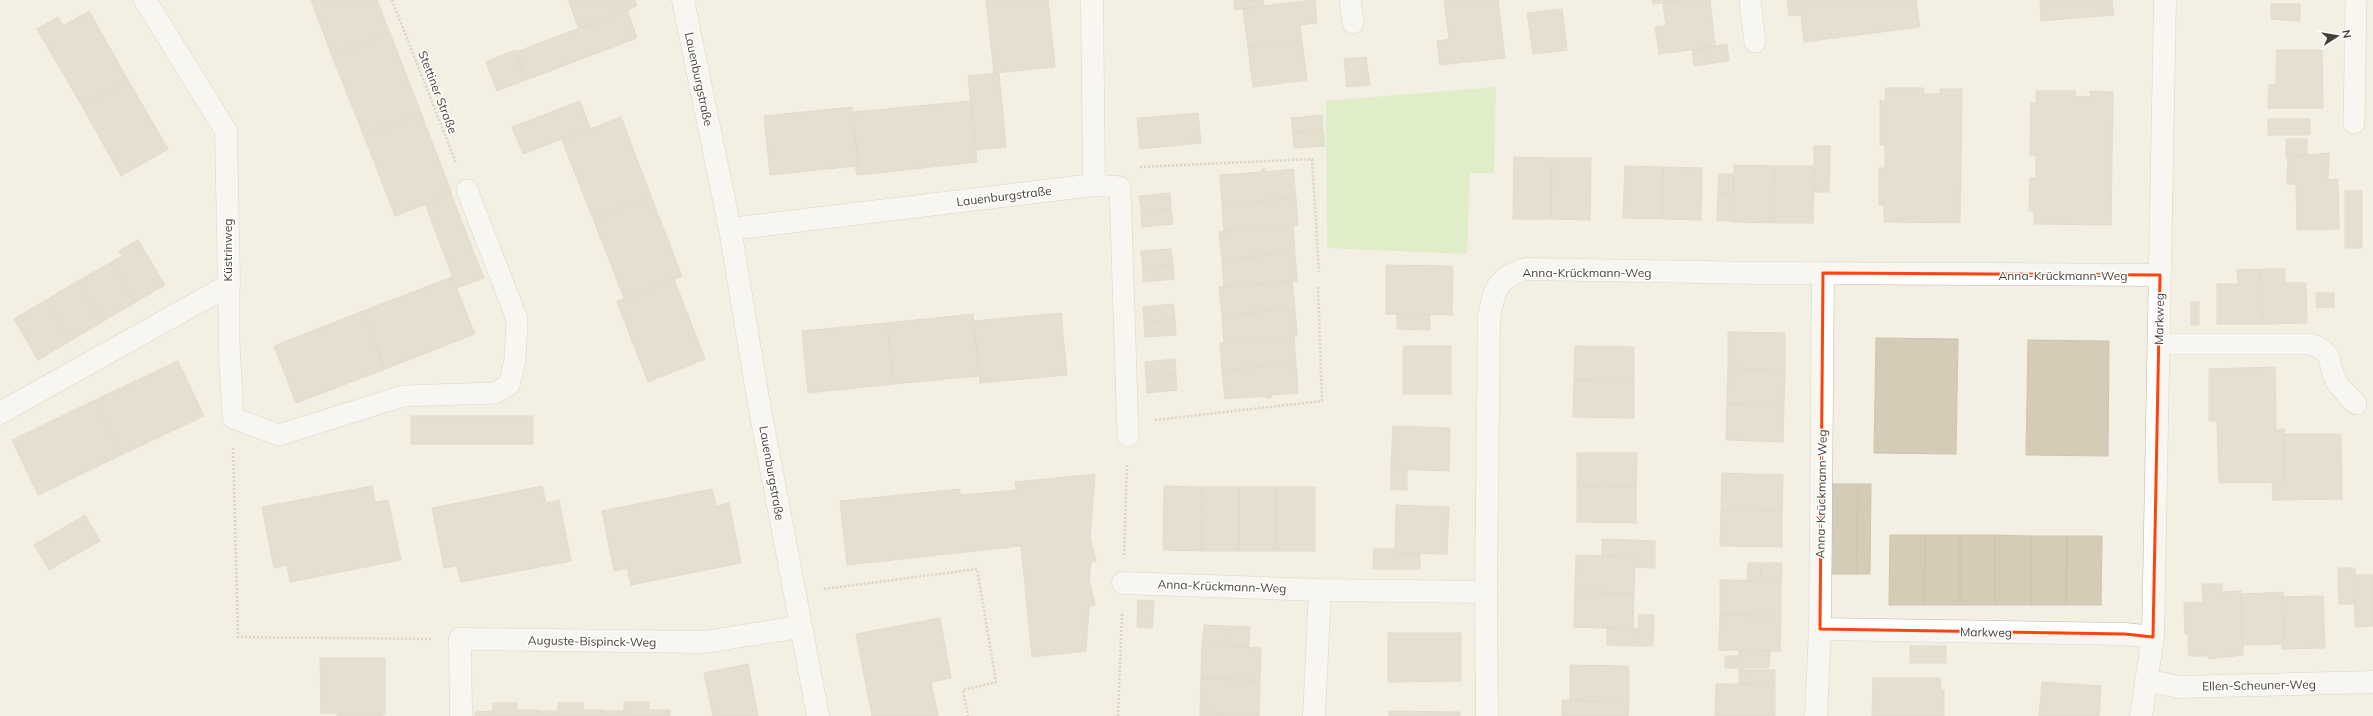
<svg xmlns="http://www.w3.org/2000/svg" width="2373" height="716" viewBox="0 0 2373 716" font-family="Mulish,sans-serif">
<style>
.green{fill:#c8eca7}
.building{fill:#d5ccb7;stroke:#d1c4aa}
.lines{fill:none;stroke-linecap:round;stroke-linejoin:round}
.service-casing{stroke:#bfb8a5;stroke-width:22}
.minor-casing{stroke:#bfb8a5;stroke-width:23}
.path{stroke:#c2b595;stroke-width:2.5;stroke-dasharray:2 2;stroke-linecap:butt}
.service{stroke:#fff;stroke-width:21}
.minor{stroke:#fff;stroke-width:22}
.marked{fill:none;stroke:#ff430e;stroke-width:3;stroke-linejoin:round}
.labels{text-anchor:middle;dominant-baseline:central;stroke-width:3;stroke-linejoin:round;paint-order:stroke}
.street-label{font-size:12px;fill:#453f33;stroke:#fff}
</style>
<rect width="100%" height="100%" fill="#f3efe3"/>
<!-- green -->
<path class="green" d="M1496,87l-2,86h-24l-3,81 -140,-6 -1,-147z"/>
<!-- building -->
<path class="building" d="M311,0h66l13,33 -58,23z
M568,0h67l2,6 -58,23z
M986,0h62l7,67 -61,6z
M1234,0h29l1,6 -29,4z
M1315,0l2,23 -17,2 2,16 -54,7 -5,-40z
M1444,0h54l7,58 -65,7 -3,-24 12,-2z
M1652,0h36l-35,4z
M1688,0h22l5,47 -56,7 -4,-27 11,-1 -3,-23z
M1787,0h129l4,27 -116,15 -3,-27 -12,1z
M2040,0h72l2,15 -73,6z
M2271,4h29v17l-29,-2z
M1562,9l5,41 -34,4 -6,-41z
M627,10l10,28 -111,42 -10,-28z
M89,11l39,69 -46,26 -45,-77 21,-12 5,9z
M390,33l31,80 -57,23 -32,-80z
M1302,41l5,39 -54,7 -5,-39z
M1727,44l2,17 -35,5 -2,-16z
M515,50l11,30 -29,11 -11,-29z
M2277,50h45l1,58h-55l1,-23 7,-1z
M1366,57l4,28 -23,2 -3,-28z
M999,73l7,74 -30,3 -8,-74z
M128,80l40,69 -47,27 -39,-70z
M1886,88h38v6h16v-5h22l-2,134 -76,-1v-17h-5v-37h6v-23h-5v-45l5,1z
M2036,91h39v5l15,1v-6l23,1 -2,133 -77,-1v-13h-5l1,-33h6v-23h-6l1,-52h5z
M580,101l10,27 -67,26 -11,-27z
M971,101l6,61 -118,13 -6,-63z
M852,107l7,68h-2l-2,-9 -85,9 -6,-59z
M421,113l31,81 -57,22 -31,-80z
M1198,113l3,30 -61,6 -3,-31z
M1322,115l1,15 -30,3 -2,-15z
M621,117l30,79 -58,23 -31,-79z
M2268,119h42v16h-42z
M1323,130l2,16 -31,2 -1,-15z
M2286,139h21v17l-21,1z
M1814,146h16l-1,46h-15z
M2329,153l-1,27 10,-1 1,50 -42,1 -1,-46h-9l1,-24 -2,-3z
M1514,157l38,1 -1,61h-38z
M1552,158h39l-1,62 -39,-1z
M1734,165l40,1 -1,57 -40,-1z
M1625,166l38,1 -1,52 -39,-1z
M1774,166h40l-1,57h-40z
M1663,167l39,1 -1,52 -39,-1z
M1264,168l3,4 26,-3 3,29 -74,6 -2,-29 40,-3z
M1719,174h10v19h-11z
M1729,174h5l-1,47 -16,-1 1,-27h11z
M2345,191h17v57h-17z
M1170,193l1,16 -30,2 -2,-15z
M451,194l33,84 -27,10 -32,-84z
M651,196l31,80 -65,26 7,-4 -31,-79z
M1296,198l2,27 -74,6 -2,-27z
M1171,209l2,15 -31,3 -1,-16z
M1293,226l2,27 -73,6 -3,-27z
M138,240l27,45 -31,18 -24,-40 12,-7 -3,-5z
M1171,249l2,15 -30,3 -2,-16z
M1295,253l2,28 -73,6 -2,-28z
M110,263l24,40 -32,19 -24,-41z
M1173,264l1,15 -31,3v-15z
M1386,265l67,1 -1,49 -66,-1z
M2261,269l1,55h-45v-40h21l-1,-14z
M2261,269h24v14h21l1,40 -45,1z
M452,277l23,57 -90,35 -22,-58z
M674,279l31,80 -57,23 -31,-80z
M78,281l24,41 -32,19 -24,-41z
M1292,281l3,28 -73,6 -3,-28z
M2316,293h18v14l-17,1z
M46,300l24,41 -32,19 -24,-41z
M2191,302h8v23h-8z
M1173,304l2,15 -31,3 -1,-15z
M1295,309l2,27 -73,7 -2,-28z
M363,311l22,58 -89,34 -22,-57z
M1061,313l6,62 -87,8 -6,-62z
M973,314l6,62 -85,8 -7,-61z
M1397,314h33v16l-33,-1z
M1175,319l1,16 -31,2 -1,-15z
M887,323l7,61 -86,9 -6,-62z
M1728,332l57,1v37l-57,-2z
M1294,337l2,27 -74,6 -2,-27z
M1876,338l82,1 -2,115 -82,-1z
M2028,340l81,1 -1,115 -82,-1z
M1403,346h48v48h-48z
M1575,346l59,1v34l-60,-1z
M1175,359l1,16 -30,2 -1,-15z
M178,361l26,55 -83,39 -26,-55z
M1296,364l2,29 -25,2 -4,4 -4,-3 -40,3 -3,-29z
M2275,367l1,63 8,-1 1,53 -66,1 -2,-62h-8v-52z
M1728,368l57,2 -1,35 -57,-1z
M1176,375l1,15 -30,3 -1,-16z
M1574,380l60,1v37l-61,-1z
M95,400l26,55 -83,40 -26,-55z
M1727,404l57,1 -1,37 -57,-2z
M411,416h122v28h-122z
M1393,426l57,2 -1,43 -58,-2z
M2284,434h57l1,65 -69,1 -1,-18h13z
M1577,453h60l-1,34 -59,-1z
M1391,469l16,1v20l-16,-1z
M1722,473l61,2 -1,36 -61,-1z
M1095,474l-5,64 6,23 -5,1 -2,17 6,26 -6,2 -3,44 -54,6 -11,-111 -174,19 -7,-64 120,-12v6l56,-5 -1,-8z
M1832,484h26l-2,90h-25z
M1858,484h13l-1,90h-14z
M372,486l3,16 13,-2 13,60 -111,22 -3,-17 -13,3 -12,-61z
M542,486l4,17 13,-3 12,61 -110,21 -4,-16 -13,2 -12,-60z
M1164,486l38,1 -1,64 -38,-1z
M1577,486l59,1v36l-59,-1z
M1202,487h37v64h-38z
M1239,487h38v64h-38z
M1277,487h38v64h-38z
M712,489l4,17 13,-3 12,60 -110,22 -4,-17 -13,3 -12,-60z
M1396,505l53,2 -2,47 -52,-1z
M1721,510l61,1v36l-62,-1z
M85,515l15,26 -51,29 -15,-25z
M1890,535h35l-1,70h-35z
M1925,535h35v70h-36z
M1960,535h35v70h-35z
M1995,535l36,1v69h-36z
M2031,536h36l-1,69h-35z
M2067,536h35l-1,69h-35z
M1602,539l53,2v27l-20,-1v-10l-33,-1z
M1374,549h21v4h25v16h-47z
M1576,555l59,2 -1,36 -59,-1z
M1748,563h13v18l-14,-1z
M1761,563h21l-1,18h-20z
M2338,568h17v36h-16z
M2354,575h19v51l-18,1z
M1720,580l61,1v35l-61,-1z
M2202,584h20v8l19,-1 2,64 -35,4v-3h-19l-1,-22h-3l-1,-31 19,-1z
M1575,592l59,1 -1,36 -59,-2z
M2283,592l1,52 -42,1 -1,-51z
M2323,596l2,52 -43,1v-52z
M1138,600l16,1 -2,27 -15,-1z
M1639,615h15l-1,31h-15z
M1720,615l61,1 -1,35 -61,-1z
M940,618l11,60 -20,4 7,34h-66l-16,-82z
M1204,625l23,1 -1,20 -24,-1z
M1227,626l23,1 -1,20 -23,-1z
M1607,628l31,1v17l-31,-1z
M1388,633h73v48l-73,1z
M1202,645l59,3 -1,33 -59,-3z
M1910,646h36v17h-36z
M1739,650l31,1 -1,17h-30z
M1725,656h13v12h-13z
M320,658h65v55h-64z
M748,664l10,52h-45l-9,-43z
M1570,665l59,1v36l-59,-1z
M1739,669l10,1 1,14h-11z
M1749,670h26v15l-25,-1z
M1201,678l59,3 -1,33 -59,-2z
M1873,678h67l1,12h3v26h-72z
M2042,682l59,4 -2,30h-60z
M1716,684l59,1v31h-60z
M1562,700l67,2 -1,14h-66z
M624,702h25v8h21v6h-46z
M493,703h24v7h21v6h-45z
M558,703h25v7h21v6h-46z
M493,711v5h-18v-4z
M538,711h20v5h-20z
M604,711h20v5h-20z
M1389,711l71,1v4h-71z
M1200,712l23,1v3h-23z
M337,713h46v3h-46z
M1223,713l36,1v2h-36z"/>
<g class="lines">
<defs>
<path id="service" d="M1350,0l3,23
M1750,0l5,42
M2354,123l2,-123
M1094,185l26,2 8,249
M229,285v58l4,75 46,17 124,-39 92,-3 14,-8 6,-25 2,-41 -50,-129
M2159,344h151c27,9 16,20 27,39 5,7 13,14 19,21"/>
<path id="minor" d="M683,0l47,229 29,175 59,312
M730,229l364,-44 -2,-185
M0,413l229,-128 -3,-154 -81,-131
M1123,583l197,7
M1486,592l1,124
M1820,629l305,5 28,3
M2146,680l33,7 194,-5
M461,716l-1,-77 244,3 96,-15
M1314,716l6,-126 166,2 3,-276c6,-27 8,-39 37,-47l234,4 400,2
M1816,716l4,-87 3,-356
M2141,716l12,-79 12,-637"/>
</defs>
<!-- service casing -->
<use href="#service" class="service-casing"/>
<!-- minor casing -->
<use href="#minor" class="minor-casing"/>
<!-- path -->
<path class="path" d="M392,0l64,163
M1140,167l172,-8 7,113
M1155,420l167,-19 -4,-115
M233,448l5,189 193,2
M1124,555l3,-91
M824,589l153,-20 19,113 -33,8 5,26
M1118,716l4,-104"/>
<!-- service -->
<use href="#service" class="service"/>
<!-- minor -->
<use href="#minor" class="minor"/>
</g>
<!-- marked area -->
<path d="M0 0H2373V716H0ZM1823,273l337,2 -7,362 -28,-3 -305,-5z" fill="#f3efe3" fill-opacity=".55" fill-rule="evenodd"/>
<path class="marked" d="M1823,273l337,2 -7,362 -28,-3 -305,-5z"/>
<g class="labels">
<!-- street labels -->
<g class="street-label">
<text transform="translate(699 79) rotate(78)">Lauenburgstraße</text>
<text transform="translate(438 92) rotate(69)">Stettiner Straße</text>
<text transform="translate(1004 196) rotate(-7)">Lauenburgstraße</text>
<text transform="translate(227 250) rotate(-90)">Küstrinweg</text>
<text x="1587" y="272">Anna-Krückmann-Weg</text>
<text x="2063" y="275">Anna-Krückmann-Weg</text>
<text transform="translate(2159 319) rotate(-89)">Markweg</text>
<text transform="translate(772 473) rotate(80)">Lauenburgstraße</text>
<text transform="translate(1821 494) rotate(-89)">Anna-Krückmann-Weg</text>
<text transform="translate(1222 586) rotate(2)">Anna-Krückmann-Weg</text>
<text transform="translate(1986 632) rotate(1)">Markweg</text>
<text transform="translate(592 641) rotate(1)">Auguste-Bispinck-Weg</text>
<text transform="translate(2259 685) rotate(-1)">Ellen-Scheuner-Weg</text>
</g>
</g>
<!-- north arrow -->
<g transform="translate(2337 36) rotate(78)" stroke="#ffffff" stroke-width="3" paint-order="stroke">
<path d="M0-3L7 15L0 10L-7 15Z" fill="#453f33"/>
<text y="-6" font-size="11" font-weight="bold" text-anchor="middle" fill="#453f33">N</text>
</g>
</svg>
